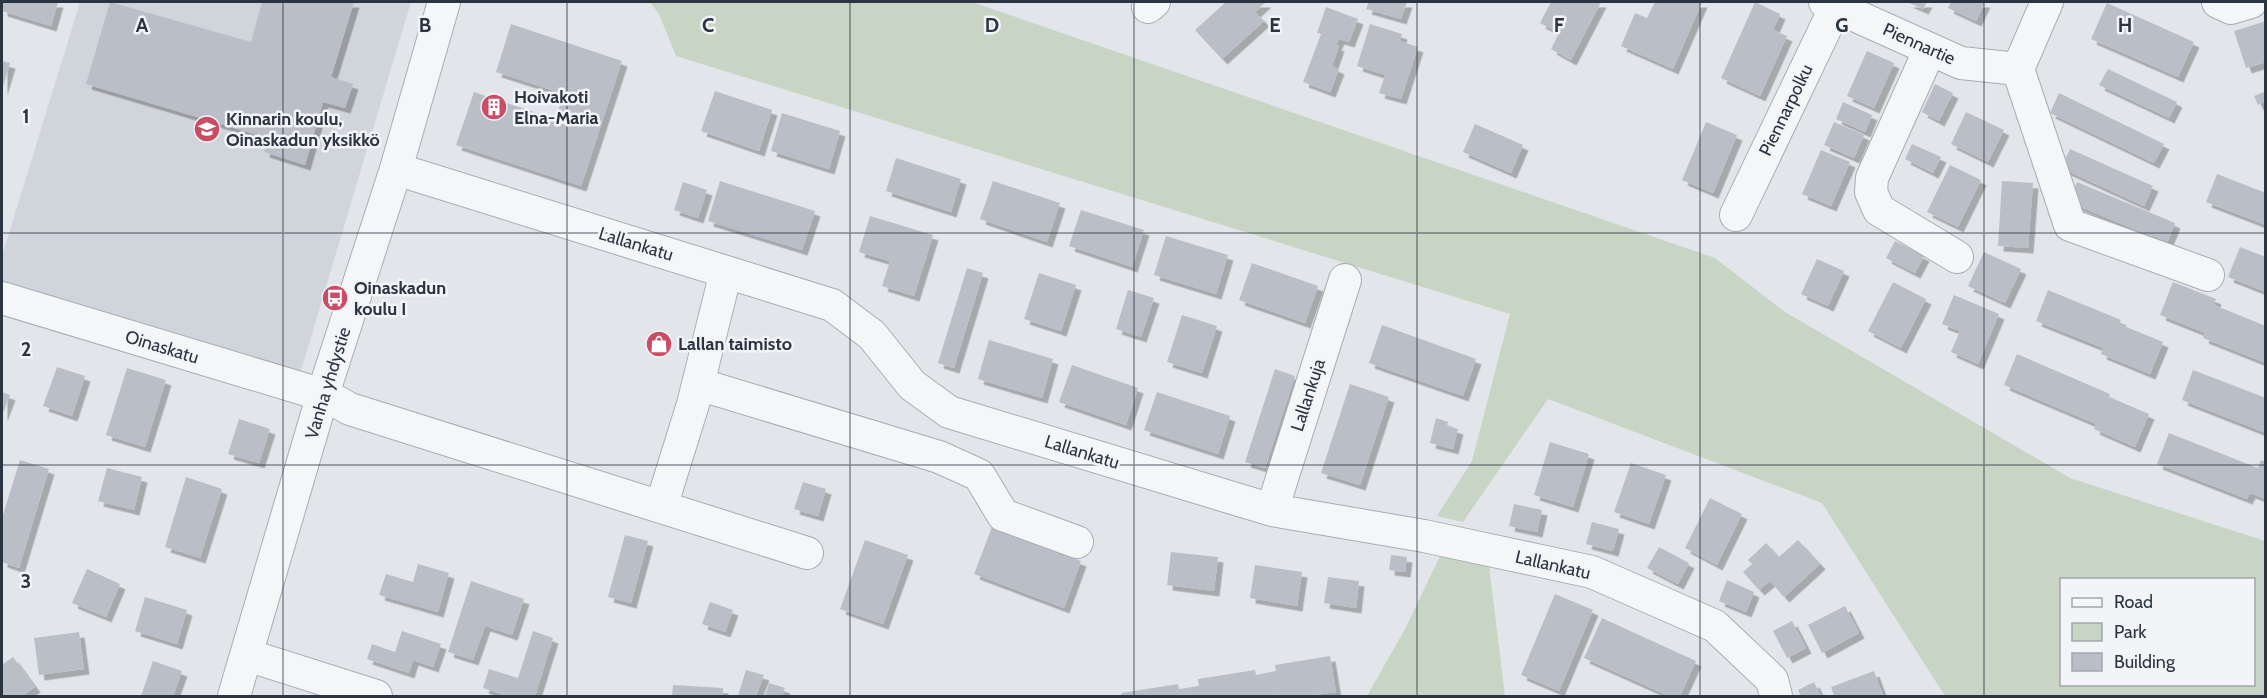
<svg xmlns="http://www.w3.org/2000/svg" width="2267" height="698" viewBox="0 0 2267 698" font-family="Cabin,sans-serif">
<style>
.built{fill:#d0d5dc}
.green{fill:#c8d4c4;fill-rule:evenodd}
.building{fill:#babfc7;filter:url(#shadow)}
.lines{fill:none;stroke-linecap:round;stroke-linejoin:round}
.minor-casing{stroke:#a7adb4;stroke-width:34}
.minor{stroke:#f5f6f8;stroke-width:32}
.grid{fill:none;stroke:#2b3441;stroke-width:1.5;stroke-opacity:0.55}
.labels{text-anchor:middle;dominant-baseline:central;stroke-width:5;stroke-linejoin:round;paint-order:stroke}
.street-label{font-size:18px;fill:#2b3441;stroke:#f2f4f7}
.poi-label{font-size:18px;font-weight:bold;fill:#2b3441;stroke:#f2f4f7;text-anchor:start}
.grid-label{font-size:20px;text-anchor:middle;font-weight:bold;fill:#2b3441;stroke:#f2f4f7;stroke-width:5;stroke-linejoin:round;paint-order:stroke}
</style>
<defs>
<filter id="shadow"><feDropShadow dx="5.5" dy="5.5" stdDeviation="0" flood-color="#0004"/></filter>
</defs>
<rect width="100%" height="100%" fill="#e2e6ea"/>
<!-- built -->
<path class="built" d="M80,2h331l-111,372 -298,-91v-27z"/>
<!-- green -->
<path class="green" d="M650,2h322l743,256 70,54 285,166 195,63v155h-320l-123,-193 -274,-104 -85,123 -26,-6 35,-55 38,-147 -834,-258 -17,-42zM2062,580h192v104h-192z
M1441,554l48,12 16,130h-138l38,-67z"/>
<!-- building -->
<path class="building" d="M2,2h56l-7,24 -49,-15z
M110,2l141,40 11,-40h92l-23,75 22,7 -8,24 -22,-6 -18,63 -41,-13 4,-14 -182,-54z
M1226,2h40l-11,10 9,9 -42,38 -27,-29z
M1369,2h38l-6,17 -35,-10z
M1551,2h50l-30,58 -20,-11 8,-16 -19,-10z
M1655,2h47l-29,67 -52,-23 14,-33 12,5z
M1755,2l25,12 -7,16 14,6 -27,60 -39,-18z
M1907,2h20l-4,7z
M1951,2h34l-9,19 -28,-13z
M2107,3l87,39 -16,35 -87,-38z
M1326,7l32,12 -9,23 -10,-3 -3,6 3,1 -7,20 7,3 -9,23 -27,-10 18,-48 -4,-1z
M2266,21v41l-20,6 -12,-37z
M511,24l111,37 -41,125 -125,-41 18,-53 81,27 9,-25 -68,-22z
M1370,24l32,10 -2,7 18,6 -17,52 -22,-6 6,-18 -28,-9z
M1867,51l27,12 -20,45 -27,-12z
M2,61l8,2 -8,27z
M2108,69l69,33 -8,16 -70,-33z
M1935,84l18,9 -14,28 -17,-9z
M715,91l57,19 -13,41 -58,-20z
M2266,91v10l-8,4 -4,-9z
M2059,93l105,51 -10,19 -104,-50z
M1843,102l29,13 -7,17 -29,-13z
M1966,112l38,18 -16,32 -37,-18z
M782,113l58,18 -11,38 -58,-18z
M1706,122l31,13 -24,58 -31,-13z
M1834,122l30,13 -10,23 -30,-13z
M1475,124l48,21 -12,28 -48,-21z
M1912,144l29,13 -8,16 -28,-14z
M2070,149l83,37 -9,20 -83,-38z
M1821,150l29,12 -19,44 -29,-12z
M896,158l65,21 -10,33 -65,-21z
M1950,165l31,15 -23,47 -31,-15z
M2217,174l49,19v32l-60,-23z
M720,181l95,30 -13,39 -94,-29z
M993,181l67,22 -13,39 -67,-23z
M2002,181l31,2 -5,65 -30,-2z
M683,182l24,8 -9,28 -24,-8z
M2077,182l98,41 -8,20 -98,-41z
M1081,210l63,20 -12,37 -63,-21z
M870,216l63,19 -19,61 -32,-10 8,-25 -31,-9z
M1166,236l62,19 -12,39 -62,-19z
M1895,241l29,15 -9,17 -29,-15z
M2240,247l26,10v35l-38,-15z
M1984,252l37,17 -16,34 -37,-17z
M1817,259l27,12 -16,35 -27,-12z
M1252,263l66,23 -13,37 -66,-23z
M967,268l16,5 -29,95 -16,-5z
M1039,273l37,12 -15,46 -37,-12z
M1893,282l33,17 -25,49 -33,-17z
M2173,282l43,17 -2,6 52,21v37l-63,-25 2,-5 -45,-18z
M1128,290l26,8 -13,39 -25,-8z
M2048,290l73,30 -2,4 44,18 -13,32 -49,-20 2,-6 -67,-27z
M1954,295l45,19 -21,50 -27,-12 9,-21 -18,-7z
M1182,315l35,11 -15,47 -35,-11z
M1382,325l94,34 -13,37 -94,-33z
M989,340l64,19 -11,39 -64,-19z
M2017,354l93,40 -1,3 40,17 -14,33 -41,-18 2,-5 -92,-39z
M1072,365l66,23 -12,37 -67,-23z
M57,367l28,9 -13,40 -29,-10z
M127,368l39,12 -21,67 -39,-12z
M1275,369l20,7 -30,92 -20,-6z
M2193,370l73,28v35l-84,-33z
M1350,384l39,13 -29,88 -39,-12z
M2,392l8,3 -8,21z
M1157,392l73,24 -12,38 -74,-24z
M1436,418l12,4 -1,4 11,3 -5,20 -23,-6z
M239,419l31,10 -11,34 -31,-9z
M2169,433l89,35 3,-8 5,2v37l-16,-6 -3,6 -90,-35z
M1550,442l39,12 -16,53 -39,-12z
M20,460l29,9 -30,99 -17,-6v-44z
M1631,463l35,12 -17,49 -35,-12z
M107,468l35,9 -8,33 -36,-9z
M186,477l36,12 -22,69 -35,-11z
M803,482l23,7 -8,27 -24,-7z
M1710,498l32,16 -25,51 -32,-17z
M1514,504l28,6 -5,22 -28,-6z
M1592,522l27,7 -6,22 -27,-7z
M992,527l89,34 -17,47 -90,-34z
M625,535l23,6 -17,62 -23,-6z
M865,540l43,15 -25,69 -43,-15z
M1798,540l22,24 -36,33 -14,-16 -11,9 -16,-18 9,-8 -4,-4 18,-17 13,14z
M1659,547l30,16 -11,21 -31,-16z
M1171,552l47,5 -4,34 -47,-6z
M1391,555l16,2 -2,15 -16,-2z
M418,564l31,9 -11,39 -59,-17 7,-21 27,8z
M1255,565l47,7 -5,34 -47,-8z
M87,569l33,15 -14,33 -34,-14z
M1328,577l31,4 -3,27 -32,-5z
M1727,580l27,12 -8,20 -27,-11z
M471,581l53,18 -12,36 -27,-9 -12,34 -25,-8z
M1555,594l38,16 -34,81 -38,-16z
M145,597l42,13 -10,34 -42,-13z
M710,602l23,8 -8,22 -23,-8z
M1845,606l14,27 -37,20 -14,-28z
M1602,618l94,43 -16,35h-11l-85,-38z
M1792,621l14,27 -19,10 -14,-27z
M402,631l39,13 -8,23 -20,-7 -4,13 -42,-14 5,-15 23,8z
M533,631l20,7 -18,58h-27l-25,-8 6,-19 29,9z
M79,632l5,37 -45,6 -5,-37z
M1330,656l6,36 -27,4h-27v-2l-17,2h-143l-1,-3 57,-9 1,5 20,-3 -1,-7 57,-9 1,5 20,-4 -1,-6z
M13,657l22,30 -13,9h-20v-31z
M153,661l29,10 -9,25h-32z
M746,670l18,5 -8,21h-18z
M1874,671l9,25h-49l-3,-9z
M1814,682l7,14h-20l-3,-6z
M769,683l16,5 -3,8h-17z
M673,685l50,3v8h-51z"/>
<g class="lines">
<defs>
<path id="minor" d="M1825,2l136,61 57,6
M2047,2l-29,67 52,156 138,50
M2218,2l13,6 20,-6
M1148,7l6,-5
M1930,49l-58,129 -1,14 8,18 78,47
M396,169l436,136 40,30 40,50 37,27 323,98 152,26 168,36 123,54 57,54 4,16
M1736,215l102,-213
M2,298l308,93 13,3 27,15 457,144
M698,384l241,73 40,18 24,40 74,27
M661,507l32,-103 33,-132
M1272,510l73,-230
M247,655l129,41
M234,696l89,-302 73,-225 48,-167"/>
</defs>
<!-- minor casing -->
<use href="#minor" class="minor-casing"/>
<!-- minor -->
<use href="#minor" class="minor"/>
</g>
<!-- grid -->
<path class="grid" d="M283,2v694M567,2v694M850,2v694M1134,2v694M1417,2v694M1700,2v694M1984,2v694M2,233h2264M2,465h2264"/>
<!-- icons -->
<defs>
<symbol id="building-disc" viewBox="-11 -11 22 22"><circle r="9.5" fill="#ca4d65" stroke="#f2f4f7"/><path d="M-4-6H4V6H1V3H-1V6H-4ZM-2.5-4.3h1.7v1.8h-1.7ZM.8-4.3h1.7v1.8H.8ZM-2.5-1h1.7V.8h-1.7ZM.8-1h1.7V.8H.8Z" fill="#fff"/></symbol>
<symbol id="school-disc" viewBox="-11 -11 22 22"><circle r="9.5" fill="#ca4d65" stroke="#f2f4f7"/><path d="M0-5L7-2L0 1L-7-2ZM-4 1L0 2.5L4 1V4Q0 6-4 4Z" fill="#fff"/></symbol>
<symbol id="bus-disc" viewBox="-11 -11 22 22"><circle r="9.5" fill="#ca4d65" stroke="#f2f4f7"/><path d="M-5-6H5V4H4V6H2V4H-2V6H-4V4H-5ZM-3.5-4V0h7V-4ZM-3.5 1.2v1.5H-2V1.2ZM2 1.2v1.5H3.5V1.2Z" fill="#fff"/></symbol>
<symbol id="shop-disc" viewBox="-11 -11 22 22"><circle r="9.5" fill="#ca4d65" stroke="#f2f4f7"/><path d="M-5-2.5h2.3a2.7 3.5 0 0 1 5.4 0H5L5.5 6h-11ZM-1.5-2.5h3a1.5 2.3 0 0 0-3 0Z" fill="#fff"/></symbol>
</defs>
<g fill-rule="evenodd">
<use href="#building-disc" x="479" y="92" width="30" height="30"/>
<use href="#school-disc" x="192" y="114" width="30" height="30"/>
<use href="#bus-disc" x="320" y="283" width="30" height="30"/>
<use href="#shop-disc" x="644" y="329" width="30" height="30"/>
</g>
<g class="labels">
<!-- street labels -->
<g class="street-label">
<text transform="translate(1919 44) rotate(24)">Piennartie</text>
<text transform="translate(1786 110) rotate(-64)">Piennarpolku</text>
<text transform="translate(636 244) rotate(17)">Lallankatu</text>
<text transform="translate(162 347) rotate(17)">Oinaskatu</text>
<text transform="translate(328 383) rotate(-73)">Vanha yhdystie</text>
<text transform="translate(1308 395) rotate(-72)">Lallankuja</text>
<text transform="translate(1082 452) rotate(17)">Lallankatu</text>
<text transform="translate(1553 565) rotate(13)">Lallankatu</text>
</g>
<!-- poi labels -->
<g class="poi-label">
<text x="514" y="97">Hoivakoti<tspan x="514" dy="21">Elna-Maria</tspan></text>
<text x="226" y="119">Kinnarin koulu,<tspan x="226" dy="21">Oinaskadun yksikkö</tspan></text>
<text x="354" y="288">Oinaskadun<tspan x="354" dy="21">koulu I</tspan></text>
<text x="678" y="344">Lallan taimisto</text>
</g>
</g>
<g class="grid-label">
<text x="142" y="32">A</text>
<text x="425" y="32">B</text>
<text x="708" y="32">C</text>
<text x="992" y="32">D</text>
<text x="1275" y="32">E</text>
<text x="1559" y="32">F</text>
<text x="1842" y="32">G</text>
<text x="2125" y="32">H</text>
<text x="26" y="123">1</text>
<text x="26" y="356">2</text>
<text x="26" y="588">3</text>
</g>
<!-- border -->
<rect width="2267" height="698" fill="none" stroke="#2b3441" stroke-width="6"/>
<!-- legend -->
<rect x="2060" y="578" width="195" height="108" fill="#f2f4f7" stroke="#a2a7ae" stroke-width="1.5"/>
<rect x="2072" y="598" width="30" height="9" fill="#f5f6f8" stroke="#a2a7ae" stroke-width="1.5"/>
<text x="2114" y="608" font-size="18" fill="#2b3441">Road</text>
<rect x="2072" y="623" width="30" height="18" fill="#c8d4c4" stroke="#a2a7ae" stroke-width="1.5"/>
<text x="2114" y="638" font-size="18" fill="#2b3441">Park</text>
<rect x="2072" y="653" width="30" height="18" fill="#babfc7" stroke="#a2a7ae" stroke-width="1.5"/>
<text x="2114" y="668" font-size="18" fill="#2b3441">Building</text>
</svg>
